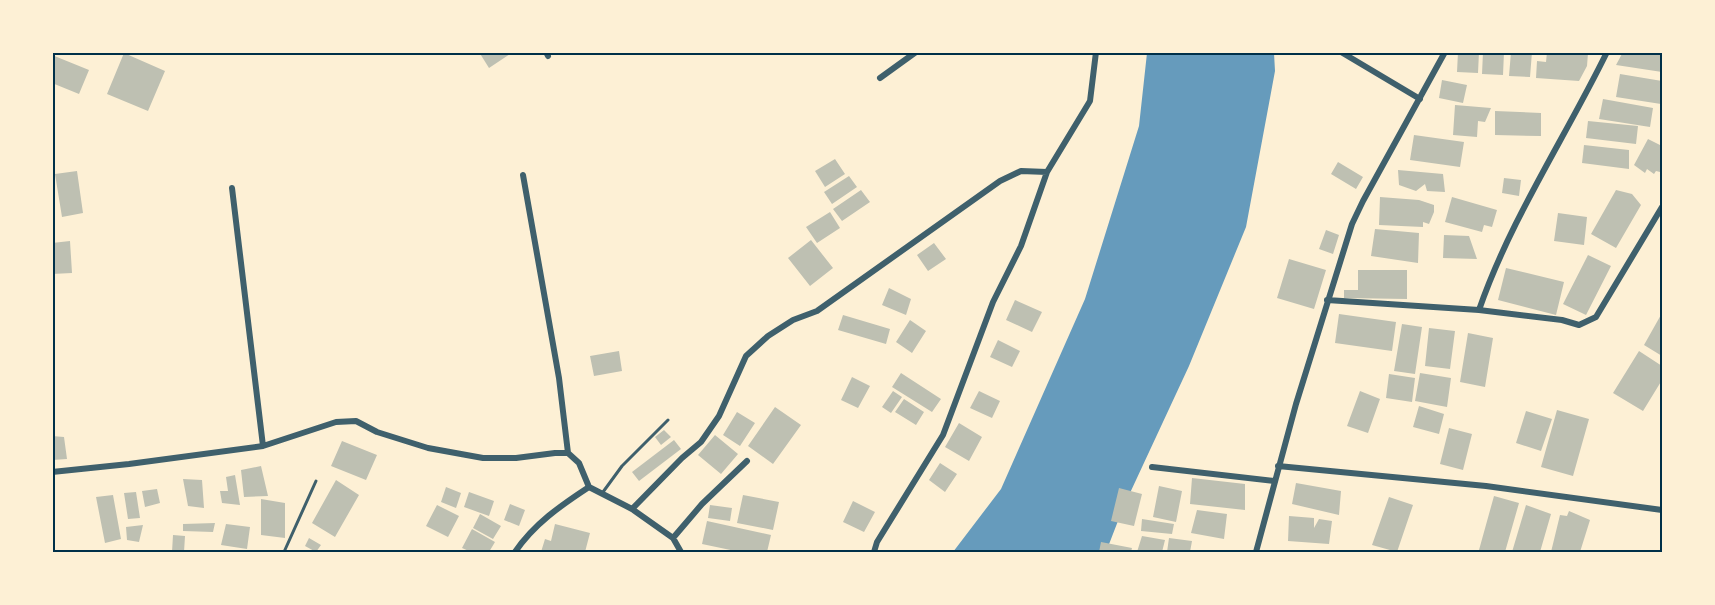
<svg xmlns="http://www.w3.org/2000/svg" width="1715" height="605" viewBox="0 0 1715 605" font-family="'IBM Plex Serif',serif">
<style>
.water{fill:#669bbc}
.building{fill:#bec0b2}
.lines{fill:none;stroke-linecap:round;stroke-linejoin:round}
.service{stroke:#3f606c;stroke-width:3}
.minor{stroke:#3f606c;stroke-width:6}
.neatline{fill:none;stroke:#003049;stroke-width:2}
</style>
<rect width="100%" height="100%" fill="#fdf0d5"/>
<!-- water -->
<path class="water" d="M1147,53h127l1,18 -29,156 -57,139 -66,142 -17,44h-153l48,-63 84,-190 54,-173z"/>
<!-- building -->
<path class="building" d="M479,52h34l-24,16z
M1458,52h21l-1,21 -21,-1z
M1483,52h21l-1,23 -21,-1z
M1511,52h21l-2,25 -21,-1z
M1547,52l41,1 -1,13 -8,15 -43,-3 1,-17 9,1z
M1623,52h39v20l-46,-7z
M124,53l41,18 -17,40 -41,-17z
M52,55l37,15 -10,24 -27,-11z
M1620,74l42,7 -1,23 -45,-7z
M1442,80l25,5 -4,18 -24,-5z
M1603,99l50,9 -3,19 -51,-8z
M1455,105l36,3 -6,14 -7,-1 -1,16 -24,-2z
M1495,111l46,2v23l-46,-1z
M1588,121l50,5 -2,18 -50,-6z
M1414,135l50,7 -4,25 -50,-7z
M1648,139l14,7v21l-2,5 -4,-1 -2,3 -7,-5 -2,4 -11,-8z
M1584,145l45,5v19l-47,-6z
M835,159l10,15 -20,13 -10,-16z
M1338,162l25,15 -7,12 -25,-15z
M1398,170l45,4 2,18 -18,-1 -2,-7 -9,7 -17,-6z
M77,171l6,42 -21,4 -7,-43z
M849,176l8,11 -25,17 -8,-12z
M1504,178l17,2 -2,16 -17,-3z
M861,190l9,12 -28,19 -9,-12z
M1616,190l16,4 9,11 -25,43 -25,-14z
M1380,197l39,3 15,5v7l-5,12 -6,-2v5l-44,-2z
M1452,197l45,13 -5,17 -8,-2 -2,7 -37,-10z
M830,212l10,16 -23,15 -11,-16z
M1558,213l29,4 -3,28 -30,-4z
M1375,229l44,4 -1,30 -47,-7z
M1326,230l13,5 -6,19 -14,-5z
M1444,235l25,1 8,23 -34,-1z
M811,240l22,28 -23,18 -22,-28z
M70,241l2,32 -20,1v-31z
M934,243l12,16 -18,12 -11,-16z
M1588,255l23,11 -25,49 -23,-11z
M1289,259l37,11 -12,39 -37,-11z
M1506,268l58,14 -8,33 -58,-15z
M1358,270h49v29l-63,-1v-8h14z
M889,288l22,11 -5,16 -24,-10z
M1015,300l27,12 -10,20 -26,-12z
M1662,313v43l-18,-11z
M1339,314l57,8 -4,29 -57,-8z
M843,315l47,14 -4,15 -48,-14z
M910,320l16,11 -14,22 -16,-11z
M1402,324l20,3 -7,47 -21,-3z
M1429,328l26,3 -5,38 -25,-3z
M1468,333l25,5 -8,49 -25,-5z
M998,340l22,11 -8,16 -22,-10z
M619,351l3,20 -28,5 -4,-20z
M1639,351l23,15v14l-19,31 -30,-18z
M901,373l40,26 -9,13 -40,-25z
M1420,373l31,5 -4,29 -32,-6z
M1389,374l26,4 -3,24 -26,-4z
M852,377l18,9 -12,22 -17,-8z
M893,391l9,6 -11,16 -9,-6z
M979,391l21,10 -8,17 -22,-10z
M1360,391l20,8 -12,34 -21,-7z
M904,399l20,13 -8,13 -21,-13z
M1419,406l25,8 -5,20 -26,-7z
M775,407l26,18 -28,39 -25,-18z
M1557,410l32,9 -16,57 -32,-9z
M1526,411l26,8 -11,32 -25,-8z
M737,412l18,11 -15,23 -17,-11z
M959,423l23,14 -13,24 -24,-14z
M1449,428l23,6 -9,36 -23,-6z
M664,430l7,7 -10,8 -6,-8z
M715,435l23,19 -17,20 -23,-19z
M52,436l12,1 3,22 -15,1z
M674,440l7,9 -42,32 -7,-9z
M342,441l35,14 -11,25 -35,-14z
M940,463l17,11 -12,18 -16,-12z
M261,466l7,30 -24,1 -3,-27z
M235,475l5,30 -18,-2 -2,-12h8l-2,-14z
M1192,478l53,6v26l-55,-6z
M183,479l19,1 2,28 -16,-2z
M336,480l23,15 -24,42 -23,-14z
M1296,483l45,8 -2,24 -47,-11z
M1159,486l23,5 -6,31 -23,-5z
M446,487l15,6 -5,15 -15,-6z
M1119,488l23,6 -8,32 -23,-5z
M157,489l3,14 -15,4 -3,-16z
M136,492l4,26 -12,1 -4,-26z
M469,492l25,9 -5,15 -25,-9z
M113,495l8,44 -16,4 -9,-46z
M743,495l36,7 -6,28 -36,-7z
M1494,496l25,7 -14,49h-18l-8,-2z
M1389,497l24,8 -16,47 -25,-7z
M261,499l24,4v35l-24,-3z
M853,501l22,11 -11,20 -21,-10z
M510,504l15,6 -6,16 -15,-6z
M437,505l22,11 -11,21 -22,-11z
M710,505l22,3 -2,13 -22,-3z
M1526,505l25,9 -11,38h-28z
M1197,510l30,4 -3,25 -33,-6z
M1569,511l21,9 -10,32h-29l9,-37 7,1z
M480,514l21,12 -8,13 -20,-11z
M1289,516l25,2v10l5,-9 13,2 -3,23 -41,-3z
M1142,519l32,5 -2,10 -31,-3z
M707,521l64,14 -4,17h-27l-38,-8z
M215,523l-2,9 -30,-1v-7z
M226,524l24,3 -3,22 -26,-4z
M555,524l35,9 -5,19h-44l4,-13 6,2z
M143,525l-4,17 -12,-2 -1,-13z
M472,529l23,13 -6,10h-18l-9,-4z
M173,535l12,1 -1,16h-12z
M1142,536l23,4 -3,12h-25z
M309,538l12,7 -5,7 -11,-6z
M1169,538l23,3 -2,11h-23z
M1101,542l31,6 -1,4h-32z"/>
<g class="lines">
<!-- service -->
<path class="service" d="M603,492l19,-26 46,-46
M284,552l32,-71"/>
<!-- minor -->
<path class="minor" d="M546,52l2,4
M1341,52l79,47
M880,78l36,-26
M523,175l36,203 9,75
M232,188l31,258
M1327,300l152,10 83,10 17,5 17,-8 66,-110
M1479,310c31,-90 86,-172 128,-258
M1278,466l208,20 176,24
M1152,467l122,14
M52,472l77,-8 134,-18 73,-24 20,-1 21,11 51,16 55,10h33l39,-5h13l11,10 10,24
M632,509l50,-51 19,-16 18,-26 27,-60 22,-20 25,-16 24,-9 183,-130 21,-10 26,1
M673,538l29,-34 45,-43
M515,552c19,-28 45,-46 74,-65l43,22 41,29 8,14
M874,552l3,-10 66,-107 50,-133 28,-56 26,-74 43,-71 6,-49
M1256,552l40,-148 56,-180 11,-23 82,-149"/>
</g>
<!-- border -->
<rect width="1715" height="605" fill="none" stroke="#fdf0d5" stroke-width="108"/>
<rect x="54" y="54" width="1607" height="497" class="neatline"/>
</svg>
